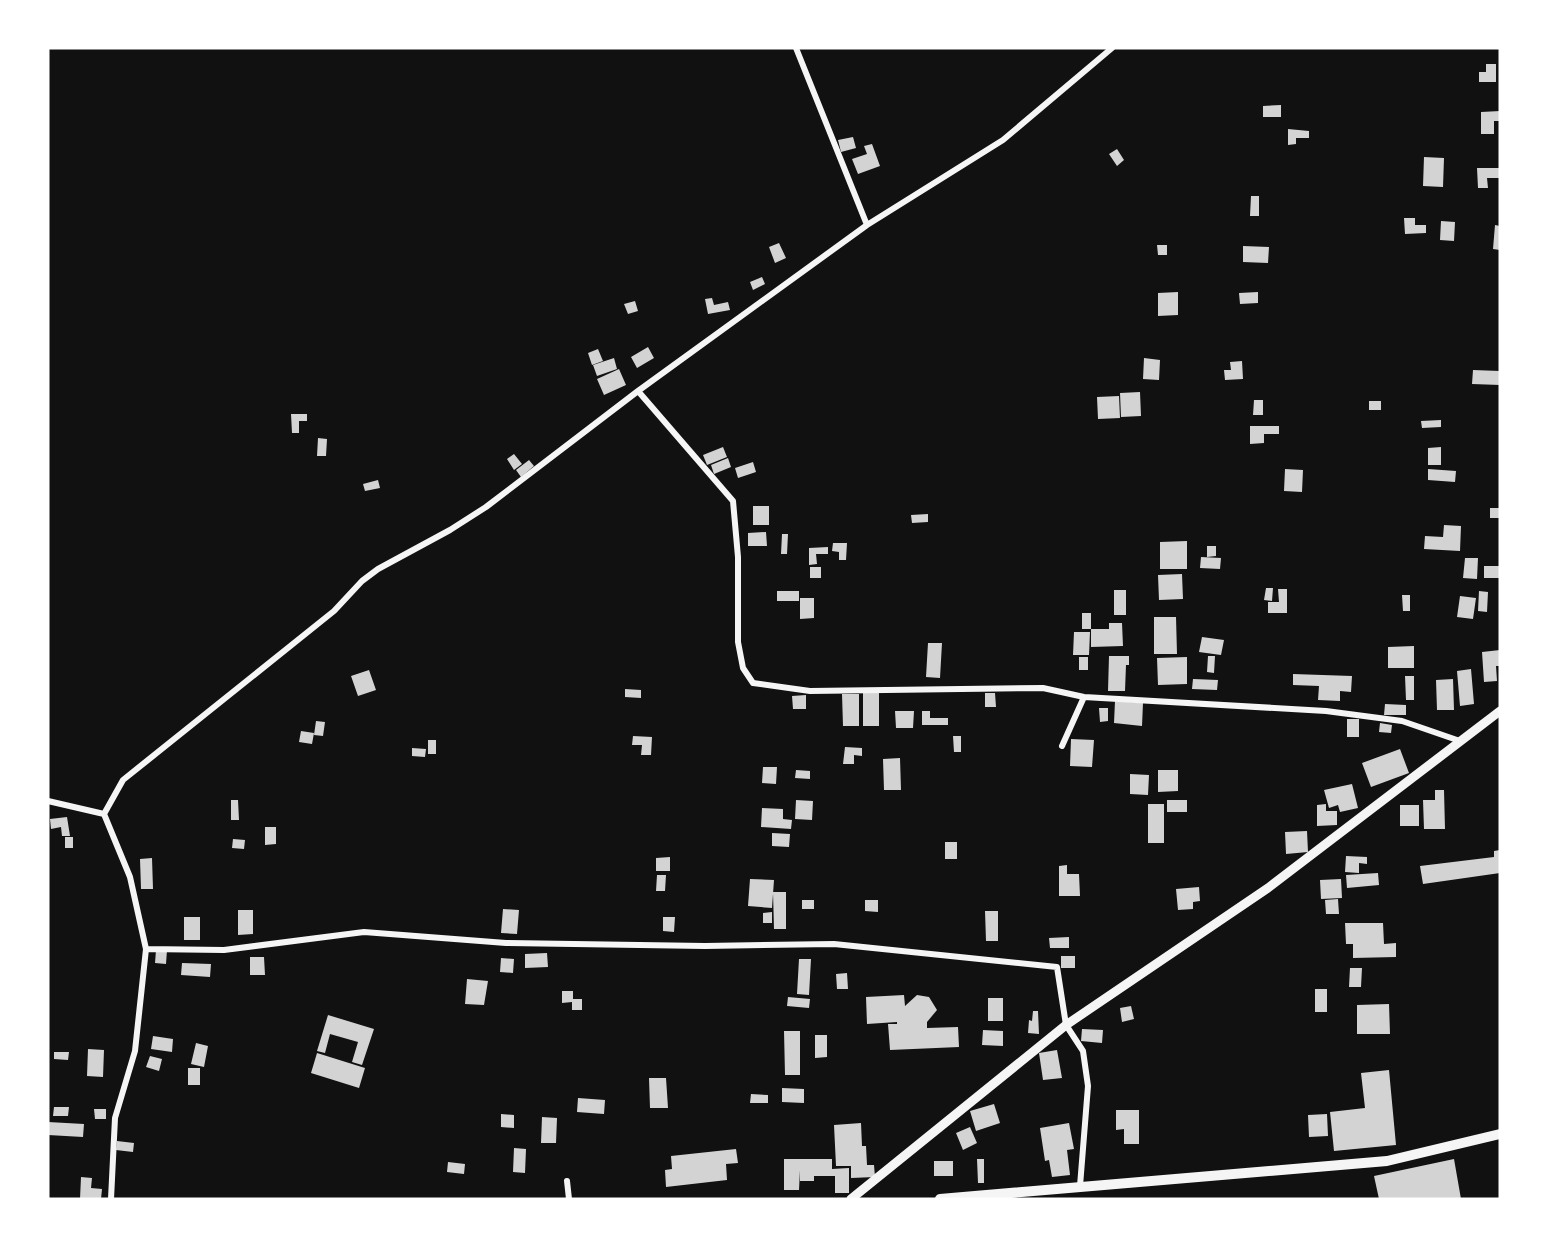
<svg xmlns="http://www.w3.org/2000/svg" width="1548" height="1247" viewBox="0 0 1548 1247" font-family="Signika,sans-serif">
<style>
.building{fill:#d3d3d3}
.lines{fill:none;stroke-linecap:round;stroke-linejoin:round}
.minor{stroke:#f5f5f5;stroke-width:6}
.secondary{stroke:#f5f5f5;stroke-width:9}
.trunk{stroke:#f5f5f5;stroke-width:10}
</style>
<rect width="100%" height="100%" fill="#111"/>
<!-- building -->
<path class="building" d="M1486,64h10v18h-17v-10h7z
M1281,105v12h-18v-11z
M1500,111v10h-6v13h-13v-22z
M1288,129l21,2v7h-13v6l-8,1z
M853,137l3,11 -15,4 -3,-12z
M872,144l8,22 -22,8 -6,-15 15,-5 -3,-8z
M1117,149l7,11 -7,6 -8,-12z
M1424,157l20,1 -1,29 -20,-1z
M1477,168h23v10h-13l1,10h-10z
M1251,196h8v20h-9z
M1404,218h11v7h11v8l-21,1z
M1441,221l14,1 -1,19 -14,-1z
M1495,225l5,1v24l-7,-1z
M779,243l7,15 -11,5 -6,-16z
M1157,245h10v10h-9z
M1243,246l26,1 -1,16 -25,-1z
M762,277l3,7 -12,6 -3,-8z
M1178,292v23l-20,1v-23z
M1258,292v11l-18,1 -1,-11z
M712,298l2,7 14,-3 2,8 -22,4 -3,-15z
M635,301l3,10 -10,3 -4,-10z
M648,347l6,11 -17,10 -6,-11z
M598,349l5,12 -11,4 -4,-12z
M614,358l3,11 -20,7 -4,-11z
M1144,358l16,2 -1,20 -16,-1z
M1242,361l1,18 -18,1 -1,-10h7l-1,-8z
M619,369l7,16 -22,10 -7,-16z
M1473,370l27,1v14l-28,-1z
M1140,392l1,24 -20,1 -1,-24z
M1119,396l1,22 -22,1 -1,-22z
M1254,400h9v15h-10z
M1369,401h12v9h-12z
M291,414h16v7h-8v12h-7z
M1441,420v7l-19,1 -1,-7z
M1250,426h29v8h-15v9l-14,1z
M318,438l9,1 -1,17h-9z
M723,447l4,10 -20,8 -4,-10z
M1441,447v18h-13v-17z
M514,454l8,10 -8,6 -7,-11z
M728,458l3,9 -17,7 -3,-9z
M529,460l5,6 -13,11 -5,-7z
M753,462l3,10 -18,6 -3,-10z
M1285,469l18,1 -1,22 -18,-1z
M1428,469l28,2 -1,11 -27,-2z
M378,480l2,8 -15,3 -2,-7z
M753,506h16v19h-16z
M1490,508h10v10h-10z
M928,514v8l-16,1 -1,-8z
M1444,525l17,1 -1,25 -36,-2 1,-13 18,1z
M766,532l1,14h-19v-13z
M782,534h6l-1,20h-6z
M1187,541v28h-27v-27z
M833,543h14l-1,17h-7v-8l-7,-1z
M1207,546h9v10l-9,1z
M828,547v7h-12l1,10 -8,1v-17z
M1201,557l20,1 -1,11 -20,-1z
M1465,558h13l-1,21 -14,-1z
M1484,566h16v12h-16z
M810,567h11v11h-11z
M1182,574l1,25 -24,1 -1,-25z
M1266,588h7l-1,13 -8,-1z
M1278,589h9v24h-19v-11h11z
M1114,590h12v25h-12z
M777,591h22v10h-22z
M1479,591l9,1 -1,20 -9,-1z
M1402,595h8v16h-7z
M1460,596l16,2 -3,21 -16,-2z
M800,598h14v20l-14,1z
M1082,613h9v16h-9z
M1154,617h22l1,37h-23z
M1109,623h13l1,23 -32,1v-18h18z
M1074,632h16l-1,23h-16z
M1202,637l22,3 -3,15 -22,-3z
M928,643h14l-2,35 -14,-1z
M1414,646v22h-26v-21z
M1500,650v16h-4l1,15 -13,1 -2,-30z
M1109,656h20v9h-3l-1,26h-17z
M1208,656h7l-1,17 -7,-1z
M1079,657h9v13h-9z
M1187,657v27l-29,1 -1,-27z
M1471,669l3,35 -14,2 -3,-35z
M369,670l7,20 -18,6 -7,-20z
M1293,674l59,2 -1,16 -11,-1v10l-22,-1 1,-14 -26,-1z
M1405,676h9v24h-8z
M1193,679l25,1 -1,10 -25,-1z
M1453,679l1,31h-17l-1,-30z
M625,689l16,1v8l-16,-1z
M863,692h16v34h-16z
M985,693h10l1,14h-11z
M842,694h17v32h-16z
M806,695v14h-13l-1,-13z
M1115,701l28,2 -1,23 -28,-3z
M1385,704l21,1v10h-22z
M1099,708h9v13l-8,1z
M895,711h19l-1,17h-17z
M922,711h8v7h18v7h-26z
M1347,719h12v18h-12z
M316,721l9,1 -2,14 -9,-1z
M1380,723l12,2 -1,8 -12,-1z
M301,731l13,2 -2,11 -13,-2z
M633,736l19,1 -1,18h-10l1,-10h-10z
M953,736h8v16h-7z
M1071,739l23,1 -2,27 -22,-1z
M428,740h8v14h-8z
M845,747l17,1v8l-8,-1v9h-11z
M412,748l14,1 -1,8 -13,-1z
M1400,749l9,24 -38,14 -9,-24z
M900,758l1,32h-17l-1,-31z
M763,767h14l-1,17 -14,-1z
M796,770l14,1v8l-15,-1z
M1158,770h20v21l-20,1z
M1130,774l19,1 -1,20 -18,-1z
M1352,784l6,24 -18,4 -2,-7 -9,3 -5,-18z
M1435,790h9l1,39h-21l-1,-29h12z
M231,800h7l1,20h-8z
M796,800l17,1 -1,19 -17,-1z
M1167,800h20v12h-20z
M1148,804h16v39h-16z
M1326,804v7h11v14l-20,1v-21z
M1400,805h19v21h-19z
M762,808l21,1v10l9,1 -1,9 -30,-2z
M67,817l3,19h-8l-1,-9 -10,2 -1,-10z
M265,827h11v17l-11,1z
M1307,831l1,21 -22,2 -1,-22z
M772,833l18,1 -1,13 -17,-1z
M65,837h8v11h-8z
M233,839l12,1 -1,9 -12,-1z
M945,842h12v17h-12z
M1500,850v23l-77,11 -3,-18 74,-9v-6z
M1346,856l21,1v7l-8,-1v10l-14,-1z
M670,857v14h-14v-13z
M152,858l1,31h-12l-1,-30z
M1067,865v9h12l1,22h-21v-30z
M1378,873l1,12 -32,3 -1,-13z
M657,875h9l-1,16h-9z
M750,879l24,1 -2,28 -24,-2z
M1341,879l1,19 -21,1 -1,-19z
M1199,887l1,14 -7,1v7l-15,1 -2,-21z
M773,892h13v37h-12z
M1338,899l1,15h-13l-1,-14z
M802,900h12v9h-12z
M865,900h13v12l-13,-1z
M503,909l16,1 -2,24 -16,-1z
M238,910h15v24l-15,1z
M985,911h13v30h-12z
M772,912v11h-9v-10z
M184,917h16v23h-16z
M663,917h12l-1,15 -11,-1z
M1345,923h38l1,21 12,-1v14l-43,1v-14h-7z
M1069,937v11h-19l-1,-10z
M156,950h11l-1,14 -11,-1z
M547,953l1,14 -23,1v-14z
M1061,956h14v12h-14z
M250,957h14l1,18h-15z
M501,958l13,1 -1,14 -13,-1z
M799,959h12l-2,36 -12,-1z
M182,963l29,1 -1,13 -29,-2z
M1350,968h12l-1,19h-12z
M847,973l1,16h-11l-1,-15z
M467,979l21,2 -4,24 -19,-1z
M1315,989h12v23h-12z
M562,991h11v8h9v11h-10v-8l-10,1z
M904,995l1,11 12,-11 12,2 8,13 -10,12v6l31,-1 1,20 -69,3 -2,-26h9v-2l-30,2 -1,-27z
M788,997l22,2 -1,9 -22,-2z
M988,998h15v23h-15z
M1389,1004l1,30h-33v-29z
M1131,1006l3,13 -12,3 -2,-14z
M1033,1011h5l1,23 -11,-1 1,-13 3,1z
M328,1015l46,14 -12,36 -10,-3 6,-20 -28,-8 -5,19 -8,-2z
M1082,1029l21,1 -1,13 -21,-2z
M983,1030l20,1v15l-21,-1z
M784,1031h16v44h-15z
M815,1035h12v22l-12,1z
M153,1036l20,3 -1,13 -21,-3z
M196,1043l12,3 -4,21 -13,-3z
M88,1049l16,1 -1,27 -16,-1z
M1057,1050l5,28 -19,2 -4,-27z
M54,1052h15l-1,8 -14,-1z
M317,1053l48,15 -6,20 -48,-15z
M150,1056l12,3 -3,12 -13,-4z
M188,1068h12v17h-12z
M1389,1070l7,75 -62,6 -4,-39 35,-4 -4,-35z
M649,1078h17l2,30h-18z
M782,1088l22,1v14l-22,-1z
M751,1094l17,1v8h-18z
M578,1098l27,2 -1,14 -27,-2z
M994,1104l6,19 -24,8 -6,-20z
M54,1107h15l-1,9h-15z
M94,1109h12v10h-11z
M1116,1110h23v34h-15v-15l-8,1z
M501,1114l13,1v13l-13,-1z
M1327,1114l1,22 -19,1 -1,-22z
M542,1117l15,1 -1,25h-15z
M48,1122l36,2 -1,13 -35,-2z
M861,1123l1,23h4l1,19h7l1,12 -24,1v-12h-15l-2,-41z
M1069,1123l5,26 -7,1 3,25 -18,2 -3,-17 -4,1 -5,-33z
M970,1127l7,16 -14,7 -7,-17z
M117,1141l17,2 -1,9 -17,-2z
M514,1148l12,1 -1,24 -12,-1z
M736,1149l2,14 -12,1 1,16 -61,7 -1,-17 7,-1 -1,-13z
M784,1159h48v10l17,-1v25h-14v-17h-21v5h-14v-11l-1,20h-15z
M977,1159h7v24h-6z
M1454,1159l7,40h-82l-5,-23z
M934,1161h19v15h-19z
M448,1162l17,2 -1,10 -17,-2z
M81,1177l11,1 -1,10 11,1 -1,10h-21z"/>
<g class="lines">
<!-- minor -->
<path class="minor" d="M796,48l71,177
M638,391l95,110 5,56v85l5,26 10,15 57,8 233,-3 41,9 242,14 76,10 58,20
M1062,746l22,-49
M48,801l56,13
M146,949l78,1 140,-18 142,11 199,3 129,-2 223,23 9,58 17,26 5,35 -8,100
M567,1181l2,18
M111,1199l4,-81 20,-67 11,-102 -16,-72 -26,-63 19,-34 211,-169 28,-30 16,-12 72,-39 36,-23 152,-116 229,-166 136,-85 109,-92"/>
<!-- secondary -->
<path class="secondary" d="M851,1199l215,-174 202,-137 232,-177"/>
<!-- trunk -->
<path class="trunk" d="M940,1199l447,-38 113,-27"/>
</g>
<!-- border -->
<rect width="1548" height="1247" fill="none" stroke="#ffffff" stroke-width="99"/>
</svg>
